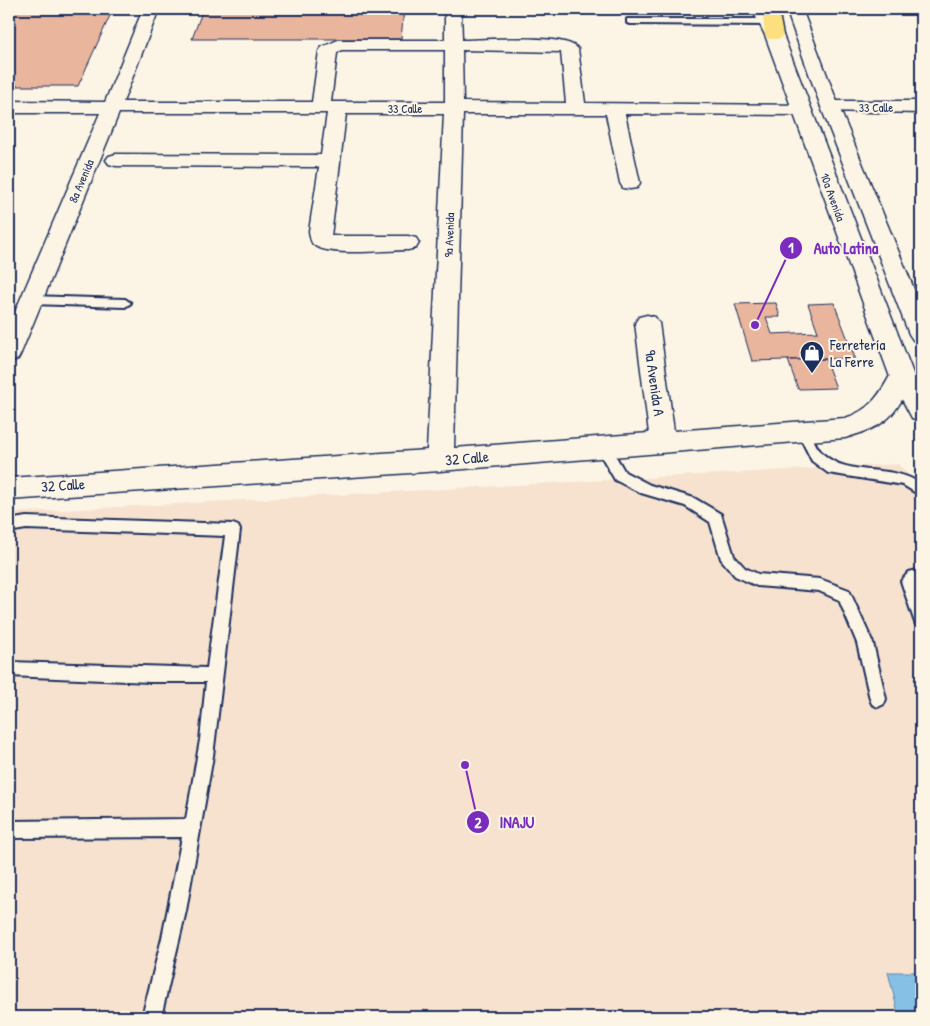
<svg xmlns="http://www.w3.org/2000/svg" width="930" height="1026" viewBox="0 0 930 1026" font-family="'Patrick Hand',sans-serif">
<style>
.built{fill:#f7e2cf}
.water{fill:#86c0e5;stroke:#5b86af}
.building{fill:#eab59d;stroke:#1b2f5e}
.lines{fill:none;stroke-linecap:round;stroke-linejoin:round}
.lane-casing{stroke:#1b2f5e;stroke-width:4}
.street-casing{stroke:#1b2f5e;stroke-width:3}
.secondary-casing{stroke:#1b2f5e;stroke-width:3}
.primary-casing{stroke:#1b2f5e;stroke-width:3}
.lane{fill:#fcf5e5;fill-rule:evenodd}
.street{fill:#fcf5e5;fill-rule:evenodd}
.secondary{fill:#fcf5e5;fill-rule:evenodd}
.primary{fill:#fce080;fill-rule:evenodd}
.labels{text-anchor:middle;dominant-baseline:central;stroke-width:4;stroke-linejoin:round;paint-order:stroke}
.far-street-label{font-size:12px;fill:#1b2f5e;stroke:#fcf5e5}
.poi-label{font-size:15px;fill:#1b2f5e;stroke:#fcf5e5;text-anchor:start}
.street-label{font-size:15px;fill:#1b2f5e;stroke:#fcf5e5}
.leader{fill:none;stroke:#7b2cbf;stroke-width:2}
.callout-dot{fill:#7b2cbf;stroke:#fcf5e5;stroke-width:2}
.mark-label{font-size:15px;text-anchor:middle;font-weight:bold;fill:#fff}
.callout-label{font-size:16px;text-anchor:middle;font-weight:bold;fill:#7b2cbf;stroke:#fcf5e5;stroke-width:4;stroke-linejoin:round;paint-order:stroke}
</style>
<rect width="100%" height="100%" fill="#fcf5e5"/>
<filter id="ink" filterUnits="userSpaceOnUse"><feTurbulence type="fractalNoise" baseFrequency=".02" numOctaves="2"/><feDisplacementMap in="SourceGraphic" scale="10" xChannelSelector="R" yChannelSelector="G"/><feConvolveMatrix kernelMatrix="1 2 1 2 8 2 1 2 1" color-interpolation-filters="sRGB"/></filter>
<g filter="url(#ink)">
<!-- built -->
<path class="built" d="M898,464l23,23v530h-912v-504z"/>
<!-- water -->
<path class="water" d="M888,972h33v45h-22z"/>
<!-- building -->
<path class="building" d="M9,9h104l-35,77h-69z
M203,9h201l-3,30h-209z
M776,303l4,14h-14l6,17 46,-2 -10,-28 26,-1 21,55 -103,3 -17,-57z
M825,359l11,29 -38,1 -10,-29z"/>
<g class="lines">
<defs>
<path id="lane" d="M627,19h141l4,3 -4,3 -138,-1 -3,-1z
M31,296l94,3 6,4 -6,4 -94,-3 -6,-4z
M803,426l5,1c4,9 8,21 15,27 25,24 70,9 98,30v12l-18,-11 -75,-12 -16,-12 -15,-30z
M603,442l5,1 17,29 25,13 44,13 27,16 13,42 11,12 13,6 62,5 29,11 24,53 13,56 -2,5 -6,3 -6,-3 -2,-5 -13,-56 -18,-43 -20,-9 -62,-5 -22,-10 -14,-17 -11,-37 -25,-16 -44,-13 -26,-13 -19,-33z
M26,517l207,7 5,2 2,4 -27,226 -27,155 -25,106h-19l20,-79 20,-101 -173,1v-17l177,-2 14,-79 6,-58h-56l-141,-6v-14l198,6 18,-132 -199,-7 -17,3v-12z
M921,569v12l-5,2 5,16v28l-5,-2 -2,-5 -13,-39 8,-9z"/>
<path id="street" d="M143,9h16l-36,93h189l7,-51 3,-4 16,-7h107v-31h16l1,31c21,0 105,-7 116,9l7,54 224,2 2,4 -2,4 -7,2 -177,-1 15,69 -3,5 -7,1 -7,-1 -3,-5 -14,-69h-143l-9,334 195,-15 -14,-110 4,-6 8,-2 8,2 4,6 15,108 171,-13c26,-8 36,-25 48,-48l9,-2 9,2 3,7c-20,40 -25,48 -69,61l-405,33 -431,29v-22l418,-28 17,-336h-98l-15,122h77l8,2 3,5 -3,5 -8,2c-20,0 -79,7 -94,-5 -4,-3 -4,-9 -5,-14l10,-64 -203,-1 -7,-2 -3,-4 3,-4 7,-2 205,1 6,-42h-208l-98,240 -3,6 -9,3v-36l91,-213h-91v-12l96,1zM342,50h103v52h-114l6,-49zM462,50l99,2 5,51 -103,-1z
M830,101h91v12l-98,-2 -2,-4 2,-4z"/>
<path id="secondary" d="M752,9h16l15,26 131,341 7,13v32l-9,-3 -22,-41 -125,-342z
M786,9h16l37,98 82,199v36l-8,-2 -4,-6 -88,-227z"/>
<path id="primary" d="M762,9h16l5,26 -3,4h-12l-3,-4z"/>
</defs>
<!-- lane casing -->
<use href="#lane" class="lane-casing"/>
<!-- street casing -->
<use href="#street" class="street-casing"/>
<!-- secondary casing -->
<use href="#secondary" class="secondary-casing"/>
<!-- primary casing -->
<use href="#primary" class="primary-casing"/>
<!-- lane -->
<use href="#lane" class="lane"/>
<!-- street -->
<use href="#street" class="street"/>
<!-- secondary -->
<use href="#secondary" class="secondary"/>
<!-- primary -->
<use href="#primary" class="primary"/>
</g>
</g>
<!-- icons -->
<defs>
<symbol id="shop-pin" viewBox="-11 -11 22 30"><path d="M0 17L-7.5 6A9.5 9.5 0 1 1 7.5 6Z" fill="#1b2f5e" stroke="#fcf5e5"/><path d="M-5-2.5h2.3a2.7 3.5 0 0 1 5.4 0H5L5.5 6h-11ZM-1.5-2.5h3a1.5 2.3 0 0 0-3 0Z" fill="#fff"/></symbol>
</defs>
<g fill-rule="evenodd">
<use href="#shop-pin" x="798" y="339" width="28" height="38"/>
</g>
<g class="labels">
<!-- far-street labels -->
<g class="far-street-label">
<text x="876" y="107">33 Calle</text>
<text x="405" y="108">33 Calle</text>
<text transform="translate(81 181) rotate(-67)">8a Avenida</text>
<text transform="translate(833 197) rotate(70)">10a Avenida</text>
<text transform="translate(449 235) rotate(-88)">9a Avenida</text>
</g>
<!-- poi labels -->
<g class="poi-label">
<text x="830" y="344">Ferretería<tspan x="830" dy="17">La Ferre</tspan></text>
</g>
<!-- street labels -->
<g class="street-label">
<text transform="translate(655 383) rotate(82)">9a Avenida A</text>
<text transform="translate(467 458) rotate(-5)">32 Calle</text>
<text transform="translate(63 485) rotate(-4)">32 Calle</text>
</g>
</g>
<!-- callouts -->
<path class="leader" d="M755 325L791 248M465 765L478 822"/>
<g class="callout-dot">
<circle cx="755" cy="325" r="5"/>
<circle cx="465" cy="765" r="5"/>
<circle cx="791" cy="248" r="12"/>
<circle cx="478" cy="822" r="12"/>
</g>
<g class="mark-label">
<text x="791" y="253">1</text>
<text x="478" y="828">2</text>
</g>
<g class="callout-label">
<text x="846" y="254">Auto Latina</text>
<text x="517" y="828">INAJU</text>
</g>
<!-- margin -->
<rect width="930" height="1026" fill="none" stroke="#fcf5e5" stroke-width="30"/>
<rect x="15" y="15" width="900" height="996" fill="none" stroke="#1b2f5e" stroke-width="2" filter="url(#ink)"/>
</svg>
